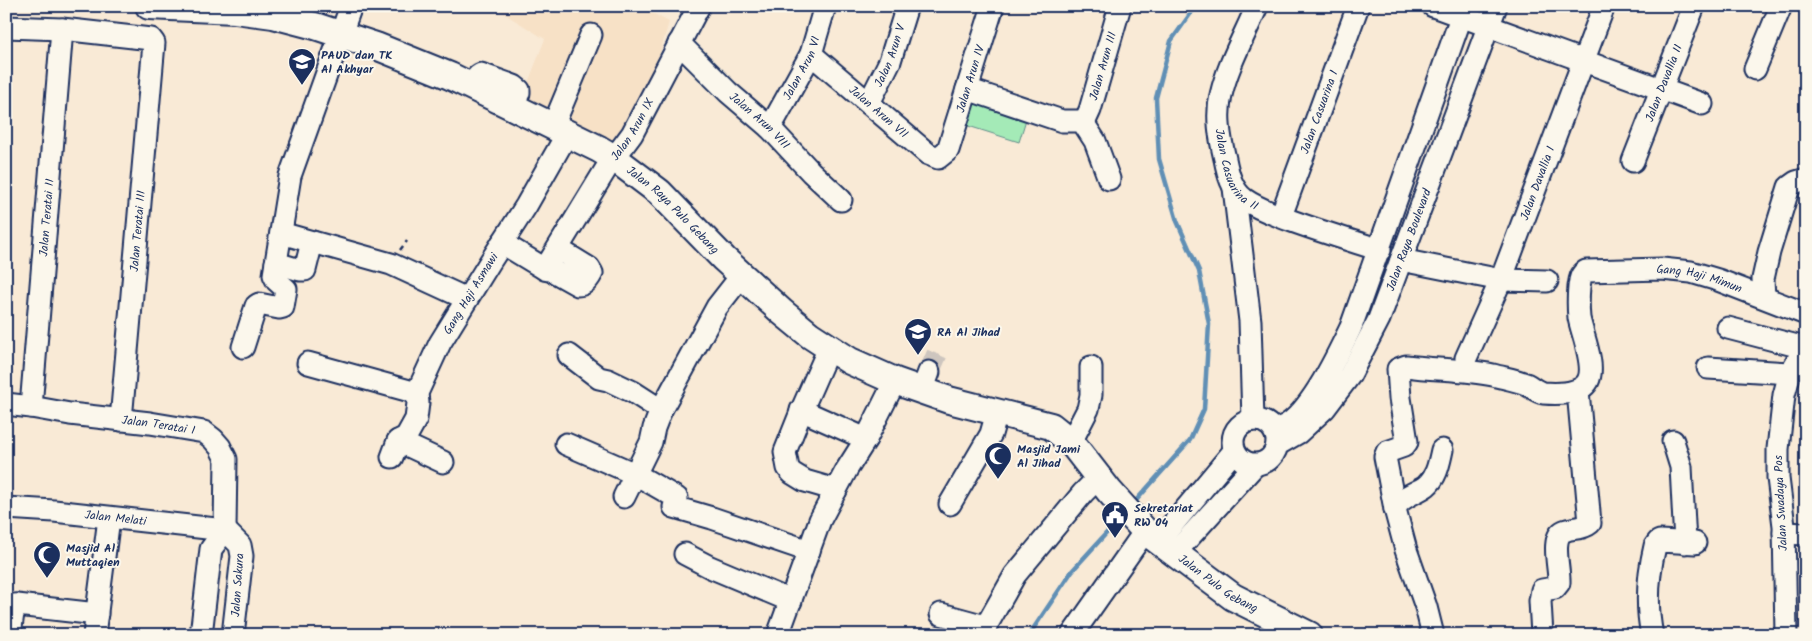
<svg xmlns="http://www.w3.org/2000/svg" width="1812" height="641" viewBox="0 0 1812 641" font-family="Kalam,sans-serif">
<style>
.built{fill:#f7e1c6}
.green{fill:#a4eab7;stroke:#608c8a}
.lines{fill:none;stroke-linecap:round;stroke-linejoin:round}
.stream{stroke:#608fb5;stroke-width:4.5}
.minor-tunnel{stroke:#cdc5be;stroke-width:21;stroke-dasharray:21 11;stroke-linecap:butt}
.minor-casing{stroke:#1b2f5e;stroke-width:25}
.major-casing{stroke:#1b2f5e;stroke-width:30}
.path{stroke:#1b2f5e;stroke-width:2.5;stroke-dasharray:5 4;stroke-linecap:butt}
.minor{stroke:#fbf7ec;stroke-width:21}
.major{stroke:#fbf7ec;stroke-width:26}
.labels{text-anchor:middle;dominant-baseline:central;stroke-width:4;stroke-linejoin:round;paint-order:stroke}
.poi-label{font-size:12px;font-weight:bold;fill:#1b2f5e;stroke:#fbf7ec;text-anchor:start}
.street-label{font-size:12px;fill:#1b2f5e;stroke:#fbf7ec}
</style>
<rect width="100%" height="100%" fill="#f9ead6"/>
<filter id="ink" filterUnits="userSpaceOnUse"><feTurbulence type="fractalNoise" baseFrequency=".02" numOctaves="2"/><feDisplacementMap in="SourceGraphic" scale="10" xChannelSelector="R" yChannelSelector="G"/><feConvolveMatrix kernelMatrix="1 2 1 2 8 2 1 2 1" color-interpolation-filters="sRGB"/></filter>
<g filter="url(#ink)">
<!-- built -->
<path class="built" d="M502,6h137l30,16 -11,37 -47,88 -90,-46 24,-62 -45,-28z"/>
<!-- green -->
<path class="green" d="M971,95l57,18 -9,29 -57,-18z"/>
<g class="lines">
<!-- stream -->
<path class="stream" d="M1132,505l58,-65 14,-31 5,-85 -10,-53 -22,-50 -18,-62 -3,-61 15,-57 25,-35
M1029,635l43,-64 50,-55"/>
<!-- minor-tunnel -->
<path class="minor-tunnel" d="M929,372l8,-18"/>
<defs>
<g id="minor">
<path id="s1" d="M1257,6c-12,29 -29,58 -36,89 -5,21 -1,43 4,64 3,15 7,31 19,40 14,10 30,15 45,21 30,11 60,20 91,30"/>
<path d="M1433,6l269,98"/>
<path d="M6,27l56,2 89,10 3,4 -33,377"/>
<path id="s2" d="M679,43l49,49 42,36 41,44 30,28"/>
<path id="s3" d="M811,54l117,100 10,4 10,-8 45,-144"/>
<path d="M1755,69l26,-63"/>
<path d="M471,86l7,-10 3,-2 33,12 5,4v3l-8,12"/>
<path d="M967,89l95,32h20l13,20 14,38"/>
<path id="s4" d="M869,103l21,-42 17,-55"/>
<path id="s5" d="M1082,121h3l5,-11 30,-104"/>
<path d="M550,127l6,-8 35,-84"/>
<path id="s6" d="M770,128l41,-74 14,-48"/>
<path id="s7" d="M1633,161l61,-155"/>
<path d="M1234,188l16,133 3,99"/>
<path id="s8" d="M1281,216l77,-210"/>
<path d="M281,233l110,31 76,35"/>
<path d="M502,243l43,26 8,2 25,14c7,0 11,-6 14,-12l-3,-5 -31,-19"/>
<path d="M1401,260l100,20 46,1"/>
<path d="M276,263l24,7h5l7,-28"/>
<path id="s9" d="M545,269l61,-100 26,-35 67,-128"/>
<path d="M1764,297l-1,-18 6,-27 20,-65 7,-5 10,-3"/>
<path d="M1728,328l77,20"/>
<path d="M243,347l13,-41 3,-2 20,4 4,-1 3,-18 -9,-8 -3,-6 16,-99 61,-170"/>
<path d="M829,348l-26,59 -18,45 3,16 4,5 13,8 31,9"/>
<path d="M569,355l30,23 9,2 25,12 28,18"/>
<path id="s10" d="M1466,358l35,-78 103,-274"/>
<path d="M308,363l109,30"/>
<path d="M1708,368l82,5"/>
<path d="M922,391l7,-19"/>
<path id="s11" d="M6,404l25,3 39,7 80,9 54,9 9,7 7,8 6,12 -1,71"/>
<path id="s12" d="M31,407l31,-378"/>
<path d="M801,410l65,29"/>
<circle cx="1255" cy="442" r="22"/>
<path d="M1274,430c4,-2 10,-3 14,-6 25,-17 50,-70 63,-97l114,-321"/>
<path d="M398,441l45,21"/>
<path d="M1673,441l8,26 4,76"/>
<path d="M1071,442l17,-33 3,-14v-28"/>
<path d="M566,444l69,30 42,24 -3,9 38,11 97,33"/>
<path id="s13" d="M1277,445l21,-12 27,-25 25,-33 29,-56 117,-313"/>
<path id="s14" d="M392,457l6,-16 8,-4 10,-18 2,-16 -1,-10 23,-50 50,-81 36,-56 41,-72"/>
<path d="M624,497l27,-55 3,-14 7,-18 56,-103 25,-32"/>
<path d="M950,504l41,-70 6,-21"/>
<path id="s15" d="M6,508l48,3 171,19"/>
<path id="s16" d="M1395,509l-10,-52 2,-5 17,-6 3,-4 -7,-44 -2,-29 8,-3c29,4 58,3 87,9 11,3 23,5 33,9 6,3 11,8 17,9 14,1 37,2 45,-12 8,-15 -6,-47 -9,-63 -1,-11 -1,-21 0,-31 1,-7 1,-12 7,-16l76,-2 29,3 27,8 88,34"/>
<path d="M225,530l15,15 2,11 -9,79"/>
<path d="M1784,533l22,1"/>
<path d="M1158,542l76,-91"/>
<path d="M685,554l25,13 81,34"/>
<path d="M1175,554l8,-10 72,-79"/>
<path d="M6,605h11l-4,8 -3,22"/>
<path d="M17,605l80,9"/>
<path d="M941,614l44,12"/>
<path d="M94,635l15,-117"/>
<path d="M201,635l10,-86 14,-19"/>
<path d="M778,635l42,-115 27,-51 19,-30 29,-58"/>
<path d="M981,635l34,-60 68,-82 15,-15"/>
<path d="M1072,635l73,-104"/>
<path d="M1433,635l-7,-28 -20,-57 -11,-41c4,-12 22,-16 31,-23 11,-9 13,-23 16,-36"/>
<path d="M1542,635l-2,-34 2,-11 13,-2 4,-5c1,-13 -9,-46 5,-52 9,-4 18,-1 26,-8l-12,-132"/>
<path d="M1652,635c-6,-29 -4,-60 3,-89l3,-4 2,-1 35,2"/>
<path d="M1786,635l-2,-109 -6,-48v-29l6,-54 6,-22 16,-26"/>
</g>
<g id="major">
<path id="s17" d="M149,6l86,4 38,5 42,11 61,20 74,30 149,73 15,9 45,34 65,67 58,53 28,23 40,26 45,20 54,19 102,26 20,16 38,49 36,40 88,66 76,38"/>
</g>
</defs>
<!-- minor casing -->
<use href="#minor" class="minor-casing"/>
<!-- major casing -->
<use href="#major" class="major-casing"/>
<!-- path -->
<path class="path" d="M400,250l7,-9"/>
<!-- minor -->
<use href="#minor" class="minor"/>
<!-- major -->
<use href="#major" class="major"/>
</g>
</g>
<!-- icons -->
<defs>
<symbol id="school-pin" viewBox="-11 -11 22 30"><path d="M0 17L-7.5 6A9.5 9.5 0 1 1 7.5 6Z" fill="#1b2f5e" stroke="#fbf7ec"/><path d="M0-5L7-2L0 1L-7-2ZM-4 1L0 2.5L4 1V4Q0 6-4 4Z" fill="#fff"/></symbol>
<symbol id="mosque-pin" viewBox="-11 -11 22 30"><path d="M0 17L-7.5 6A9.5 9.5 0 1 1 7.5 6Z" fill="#1b2f5e" stroke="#fbf7ec"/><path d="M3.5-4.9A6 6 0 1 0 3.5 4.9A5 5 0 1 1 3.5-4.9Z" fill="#fff"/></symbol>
<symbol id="civic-pin" viewBox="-11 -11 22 30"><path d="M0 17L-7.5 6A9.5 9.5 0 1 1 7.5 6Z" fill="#1b2f5e" stroke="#fbf7ec"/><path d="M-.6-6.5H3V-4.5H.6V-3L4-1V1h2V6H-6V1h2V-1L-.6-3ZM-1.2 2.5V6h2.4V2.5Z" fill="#fff"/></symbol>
</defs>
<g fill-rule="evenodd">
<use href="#school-pin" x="286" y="46" width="32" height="43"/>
<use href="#school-pin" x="902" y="316" width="32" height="43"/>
<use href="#mosque-pin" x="982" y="440" width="32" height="43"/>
<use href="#civic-pin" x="1099" y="499" width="32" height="43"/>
<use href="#mosque-pin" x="31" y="539" width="32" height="43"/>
</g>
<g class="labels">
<!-- poi labels -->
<g class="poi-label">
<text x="321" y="55">PAUD dan TK<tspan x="321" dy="14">Al Akhyar</tspan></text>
<text x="937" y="332">RA Al Jihad</text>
<text x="1017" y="449">Masjid Jami<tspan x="1017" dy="14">Al Jihad</tspan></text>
<text x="1134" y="508">Sekretariat<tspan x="1134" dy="14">RW 04</tspan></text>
<text x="66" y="548">Masjid Al<tspan x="66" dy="14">Muttaqien</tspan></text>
</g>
<!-- street labels -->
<g class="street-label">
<text stroke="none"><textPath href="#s4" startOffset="52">Jalan Arun V</textPath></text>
<text stroke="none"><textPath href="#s5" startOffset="61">Jalan Arun III</textPath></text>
<text stroke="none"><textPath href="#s6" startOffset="68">Jalan Arun VI</textPath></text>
<text stroke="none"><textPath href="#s3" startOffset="252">Jalan Arun IV</textPath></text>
<text stroke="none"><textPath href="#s7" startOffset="84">Jalan Davallia II</textPath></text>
<text stroke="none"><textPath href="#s8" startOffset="111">Jalan Casuarina I</textPath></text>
<text stroke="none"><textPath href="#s3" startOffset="89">Jalan Arun VII</textPath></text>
<text stroke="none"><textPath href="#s2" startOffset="112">Jalan Arun VIII</textPath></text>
<text stroke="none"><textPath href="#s9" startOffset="165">Jalan Arun IX</textPath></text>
<text stroke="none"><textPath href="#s1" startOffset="176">Jalan Casuarina II</textPath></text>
<text stroke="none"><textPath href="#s10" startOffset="189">Jalan Davallia I</textPath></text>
<text stroke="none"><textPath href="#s17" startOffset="574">Jalan Raya Pulo Gebang</textPath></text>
<text stroke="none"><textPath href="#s12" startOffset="190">Jalan Teratai II</textPath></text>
<text transform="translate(138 231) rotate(-85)">Jalan Teratai III</text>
<text stroke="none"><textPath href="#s13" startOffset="250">Jalan Raya Boulevard</textPath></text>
<text stroke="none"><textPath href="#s16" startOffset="582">Gang Haji Mimun</textPath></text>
<text stroke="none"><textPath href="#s14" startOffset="186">Gang Haji Asmawi</textPath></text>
<text stroke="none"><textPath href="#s11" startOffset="154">Jalan Teratai I</textPath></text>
<text transform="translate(1781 503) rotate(-93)">Jalan Swadaya Pos</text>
<text stroke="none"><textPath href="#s15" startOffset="110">Jalan Melati</textPath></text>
<text stroke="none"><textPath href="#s17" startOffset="1251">Jalan Pulo Gebang</textPath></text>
<text transform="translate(238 585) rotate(-86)">Jalan Sakura</text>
</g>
</g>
<!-- margin -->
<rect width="1812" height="641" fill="none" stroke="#fbf7ec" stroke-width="25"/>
<rect x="12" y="12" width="1787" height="616" fill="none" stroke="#1b2f5e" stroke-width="2" filter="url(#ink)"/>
</svg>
